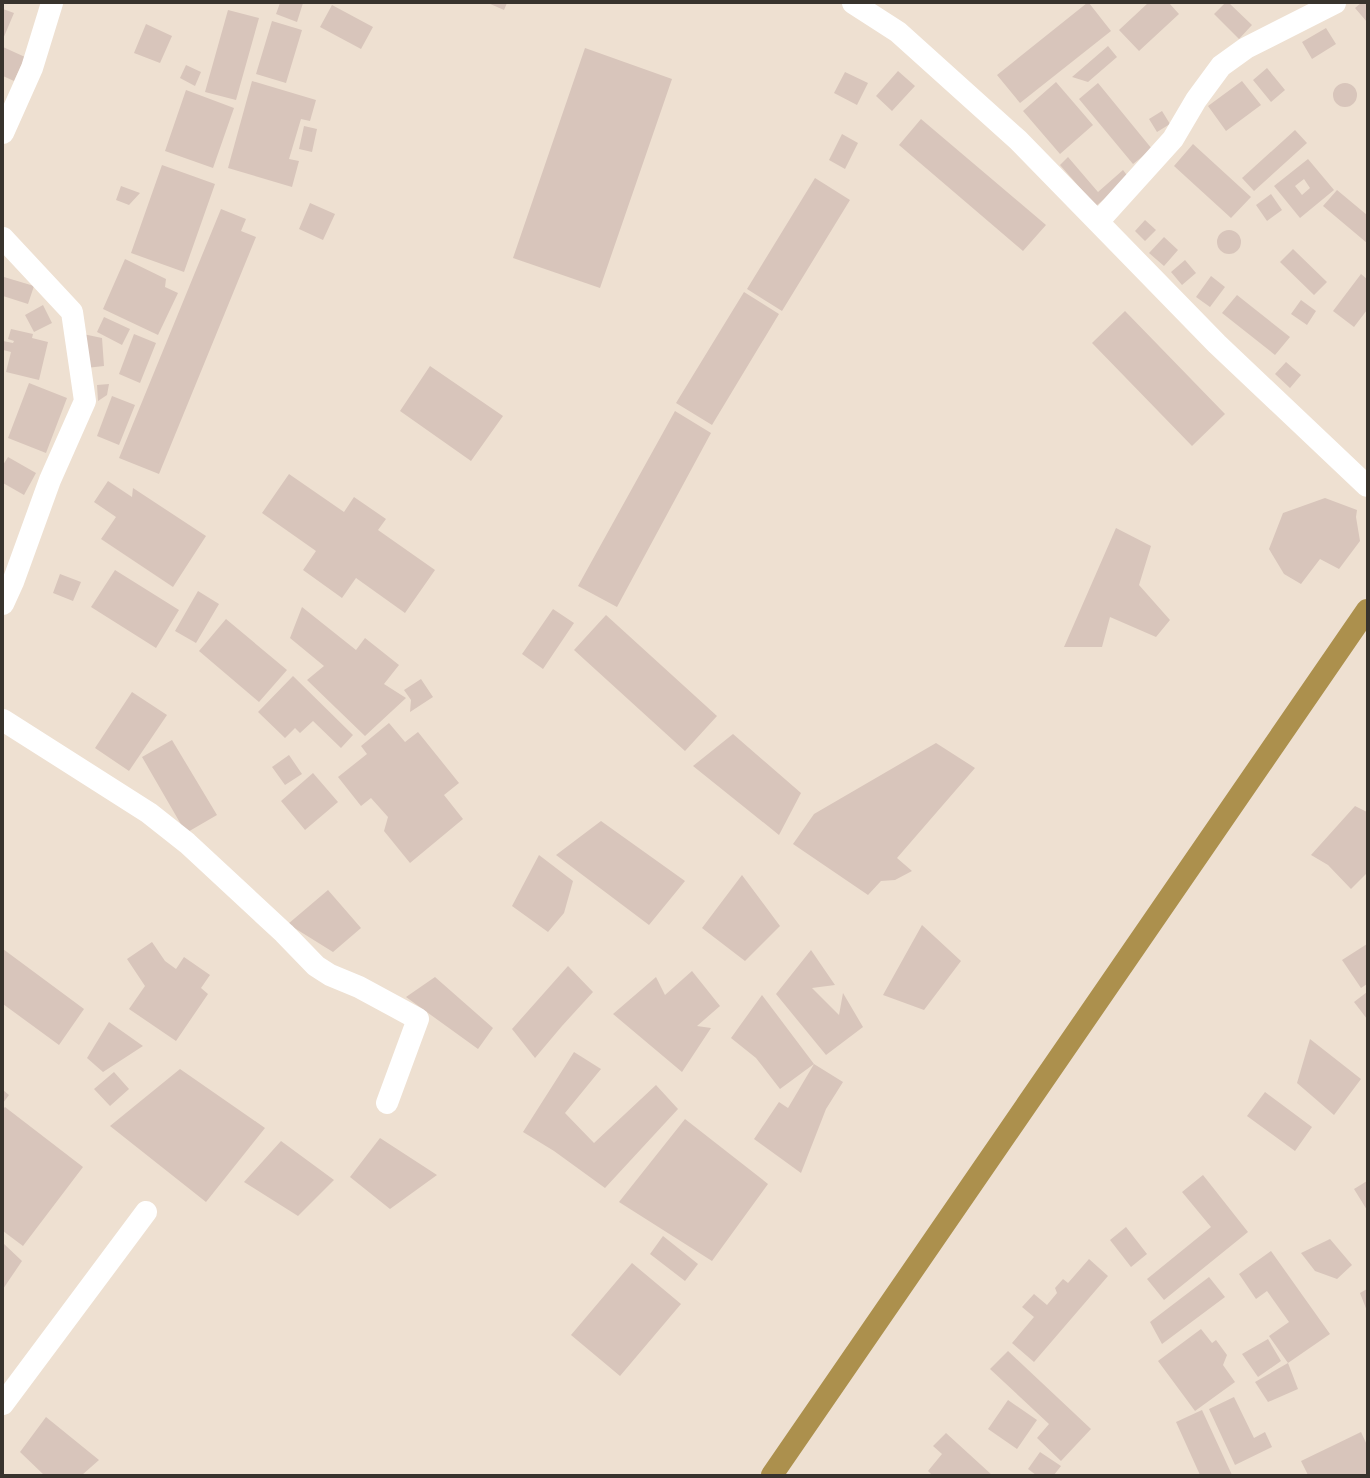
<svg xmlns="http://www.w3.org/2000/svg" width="1370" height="1478" viewBox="0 0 1370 1478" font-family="Raleway,sans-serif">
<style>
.building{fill:#d8c5bb;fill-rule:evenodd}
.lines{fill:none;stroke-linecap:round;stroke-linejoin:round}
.minor{stroke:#fff;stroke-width:22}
.highway{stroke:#ac904d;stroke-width:22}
</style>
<rect width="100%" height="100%" fill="#eee0d1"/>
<!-- building -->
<path class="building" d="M280,3h23l-6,19 -21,-8z
M488,3h19l-3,7z
M1087,3h2l22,28 -91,72 -23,-28z
M1148,3h21l10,11 -40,37 -20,-21z
M1225,3h4l23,22 -13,14 -25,-25z
M1361,3h6v19l-12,-14z
M332,5l41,22 -12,22 -41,-22z
M3,9l11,4 -11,26z
M228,10l31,8 -23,82 -31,-8z
M272,21l30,9 -16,53 -30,-9z
M146,24l26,12 -12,27 -26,-10z
M1326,28l10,16 -24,15 -10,-17z
M1108,46l9,11 -29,25 -16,-5z
M3,47l22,10 -11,24 -11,-5z
M585,48l87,31 -72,209 -87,-30z
M186,65l15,7 -6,14 -15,-8z
M1267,68l18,22 -14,12 -18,-22z
M898,71l17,15 -23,25 -16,-15z
M845,72l23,11 -11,22 -23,-12z
M252,81l64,19 -6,21 -9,-2 -12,40 10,2 -7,26 -64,-19z
M1242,81l19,24 -35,26 -18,-25z
M1056,82l37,43 -33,29 -37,-43z
M1098,83l54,66 -19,15 -54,-65z
M1333 95a12 12 0 1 1 24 0a12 12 0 1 1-24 0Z
M186,90l48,18 -21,60 -48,-17z
M1162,111l8,13 -13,8 -8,-13z
M921,119l125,106 -23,26 -124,-106z
M304,126l13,3 -5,23 -13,-3z
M1295,130l12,13 -53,48 -12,-13z
M842,134l16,9 -13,26 -16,-9z
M1193,144l58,53 -20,21 -57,-52z
M1068,157l30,35 25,-22 6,8 -33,28 -36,-41z
M1308,159l26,31 -34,28 -26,-32zM1304,179l6,9 -8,7 -7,-9z
M162,165l53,19 -31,88 -53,-19z
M815,178l35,22 -68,111 -35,-22z
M121,186l19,7 -11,12 -13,-5z
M1337,190l30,25v28l-44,-37z
M1271,194l11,16 -15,11 -11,-16z
M310,203l25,11 -12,26 -24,-11z
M221,209l25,10 -5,12 15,6 -97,237 -40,-16z
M1145,220l11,10 -11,11 -10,-10z
M1217 242a12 12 0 1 1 24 0a12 12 0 1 1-24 0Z
M1164,237l14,13 -14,16 -15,-13z
M1293,249l34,33 -13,13 -34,-33z
M125,259l41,20 -1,8 13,6 -20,42 -55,-26z
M1185,260l11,13 -14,12 -11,-13z
M1361,274l6,5v31l-13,17 -21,-16z
M1211,276l14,11 -15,20 -14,-10z
M4,277l30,9 -6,18 -25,-8z
M744,292l35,22 -67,111 -36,-22z
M1237,295l53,42 -15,18 -53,-42z
M1301,300l15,11 -9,14 -16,-11z
M43,305l9,18 -18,9 -9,-17z
M1125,311l100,103 -33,32 -100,-103z
M104,317l26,12 -8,16 -25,-13z
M11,329l22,5 -1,4 16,4 -9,38 -33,-8 5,-20 -8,-2v-9l10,2 1,-2 -6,-2z
M83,334l19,4 2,28 -18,2z
M134,334l22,9 -16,40 -21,-9z
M1286,362l15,13 -11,13 -15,-14z
M430,366l73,50 -32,45 -71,-50z
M29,383l38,15 -21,55 -38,-15z
M109,384l-2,11 -9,6 -1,-16z
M112,396l23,9 -16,40 -22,-9z
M675,411l36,22 -94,174 -39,-21z
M8,457l28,16 -12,22 -21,-12v-18z
M289,474l55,38 10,-15 32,22 -8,11 57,40 -30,43 -49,-35 -14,20 -39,-28 13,-19 -54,-38z
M108,481l24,16 1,-9 73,48 -33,51 -72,-48 15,-22 -22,-15z
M1325,498l32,12 -1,7 4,24 -21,28 -19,-10 -19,25 -17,-10 -15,-25 14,-36z
M1116,528l35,18 -12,39 31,35 -14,17 -46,-20 -8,30h-38z
M115,570l64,40 -23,38 -65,-41z
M60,574l21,8 -8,19 -20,-8z
M198,591l21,13 -23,39 -21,-12z
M302,607l54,43 9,-12 34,27 -15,19 22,14 -41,38 -58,-56 17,-14 -34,-28z
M553,609l21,14 -31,46 -21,-15z
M606,615l111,101 -32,35 -111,-101z
M226,619l61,51 -28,32 -60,-51z
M293,676l60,59 -12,13 -28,-27 -13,12 -5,-5 -10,10 -27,-26z
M421,679l12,18 -23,15 1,-12 -7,-10z
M132,692l35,23 -38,56 -34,-23z
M389,723l16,19 13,-10 41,51 -15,12 19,24 -53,44 -26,-32 4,-14 -17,-19 -10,8 -23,-29 29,-23 -6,-8z
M733,734l68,59 -22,42 -86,-69z
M172,740l45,75 -31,18 -44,-76z
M936,743l39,25 -78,90 15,13 -17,9 -14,1 -13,14 -75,-51 21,-30z
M289,755l13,19 -17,11 -13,-18z
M313,773l25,29 -33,28 -24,-29z
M1355,806l12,6v61l-16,16 -23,-24 -17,-10z
M601,821l84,60 -36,44 -93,-70z
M539,855l34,26 -9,32 -16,19 -36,-26z
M742,875l38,51 -35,35 -43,-33z
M328,890l33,38 -28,24 -45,-28z
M922,925l39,36 -37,49 -41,-15z
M152,942l13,19 11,8 8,-12 26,18 -9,13 7,6 -32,47 -47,-32 16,-23 -18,-27z
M1367,944v40l-6,4 -19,-28z
M3,949l81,60 -25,36 -56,-41z
M811,950l24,35 -23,3 27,27 4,-22 20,34 -37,28 -50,-61z
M568,966l25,26 -31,34 -27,32 -23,-29z
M692,971l28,35 -23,20 14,2 -29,44 -69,-58 43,-37 9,18z
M435,977l58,51 -15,21 -72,-52z
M1367,992v27l-13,-17z
M762,995l52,69 -34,25 -24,-31 -25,-20z
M109,1022l34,24 -40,26 -16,-14z
M1310,1039l51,40 -27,36 -37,-32z
M574,1052l27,17 -36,44 29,30 62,-58 22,24 -73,79 -51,-37 -31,-19z
M814,1064l29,18 -17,27 -25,64 -47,-34 25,-37 9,6z
M180,1069l85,59 -59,74 -96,-76z
M114,1072l15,17 -19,17 -16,-17z
M3,1090l6,5 -6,8z
M1265,1092l47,35 -17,24 -48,-35z
M5,1107l78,60 -60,79 -20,-15v-122z
M685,1119l83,65 -56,77 -93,-59z
M380,1138l57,37 -47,34 -40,-32z
M281,1141l53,39 -36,36 -54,-34z
M1203,1175l45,57 -84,68 -17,-21 64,-52 -29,-35z
M1367,1181v29l-13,-21z
M1126,1227l21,27 -16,13 -21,-27z
M663,1236l35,28 -13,17 -35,-27z
M1330,1239l22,26 -15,14 -22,-8 -14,-18z
M3,1243l19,18 -19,28z
M1271,1251l59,83 -42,29 -19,-27 20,-14 -22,-31 -11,8 -17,-25z
M1089,1259l19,17 -74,86 -22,-19 22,-26 -12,-10 12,-13 13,11 10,-12 -2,-5 8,-9 5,4z
M632,1263l49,41 -61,72 -49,-41z
M1209,1277l16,20 -63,47 -12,-22z
M1367,1289v22l-7,-18z
M1201,1329l11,14 4,-3 11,15 -4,10 12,17 -40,29 -37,-50z
M1268,1339l13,22 -23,16 -16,-23z
M1008,1351l83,78 -30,32 -24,-23 12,-14 -59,-55z
M1288,1363l10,26 -30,13 -13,-20z
M1234,1397l20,41 11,-6 7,15 -37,18 -26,-56z
M1008,1400l29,20 -20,29 -29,-20z
M1202,1410l30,65h-32l-24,-53z
M46,1417l53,43 -17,15h-38l-24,-23z
M1361,1432l6,13v30h-59l-7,-14z
M946,1433l46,42h-60l-4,-4 14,-17 -9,-8z
M1040,1452l21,14 -7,9h-18l-8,-6z"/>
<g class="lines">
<!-- minor -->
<path class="minor" d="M853,3l45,29 120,108 199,204 150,142
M3,133l29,-65 20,-65
M1098,222l75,-83 23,-39 25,-34 25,-18 89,-45
M3,238l69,74 13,89 -35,79 -37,102 -10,22
M3,720l146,93 38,30 97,90 32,33 14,9 29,12 59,32 -31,84
M3,1404l143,-192"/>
<!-- highway -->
<path class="highway" d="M772,1475l595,-865"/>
</g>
<!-- border -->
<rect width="1370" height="1478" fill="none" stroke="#38332d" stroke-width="8"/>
</svg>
